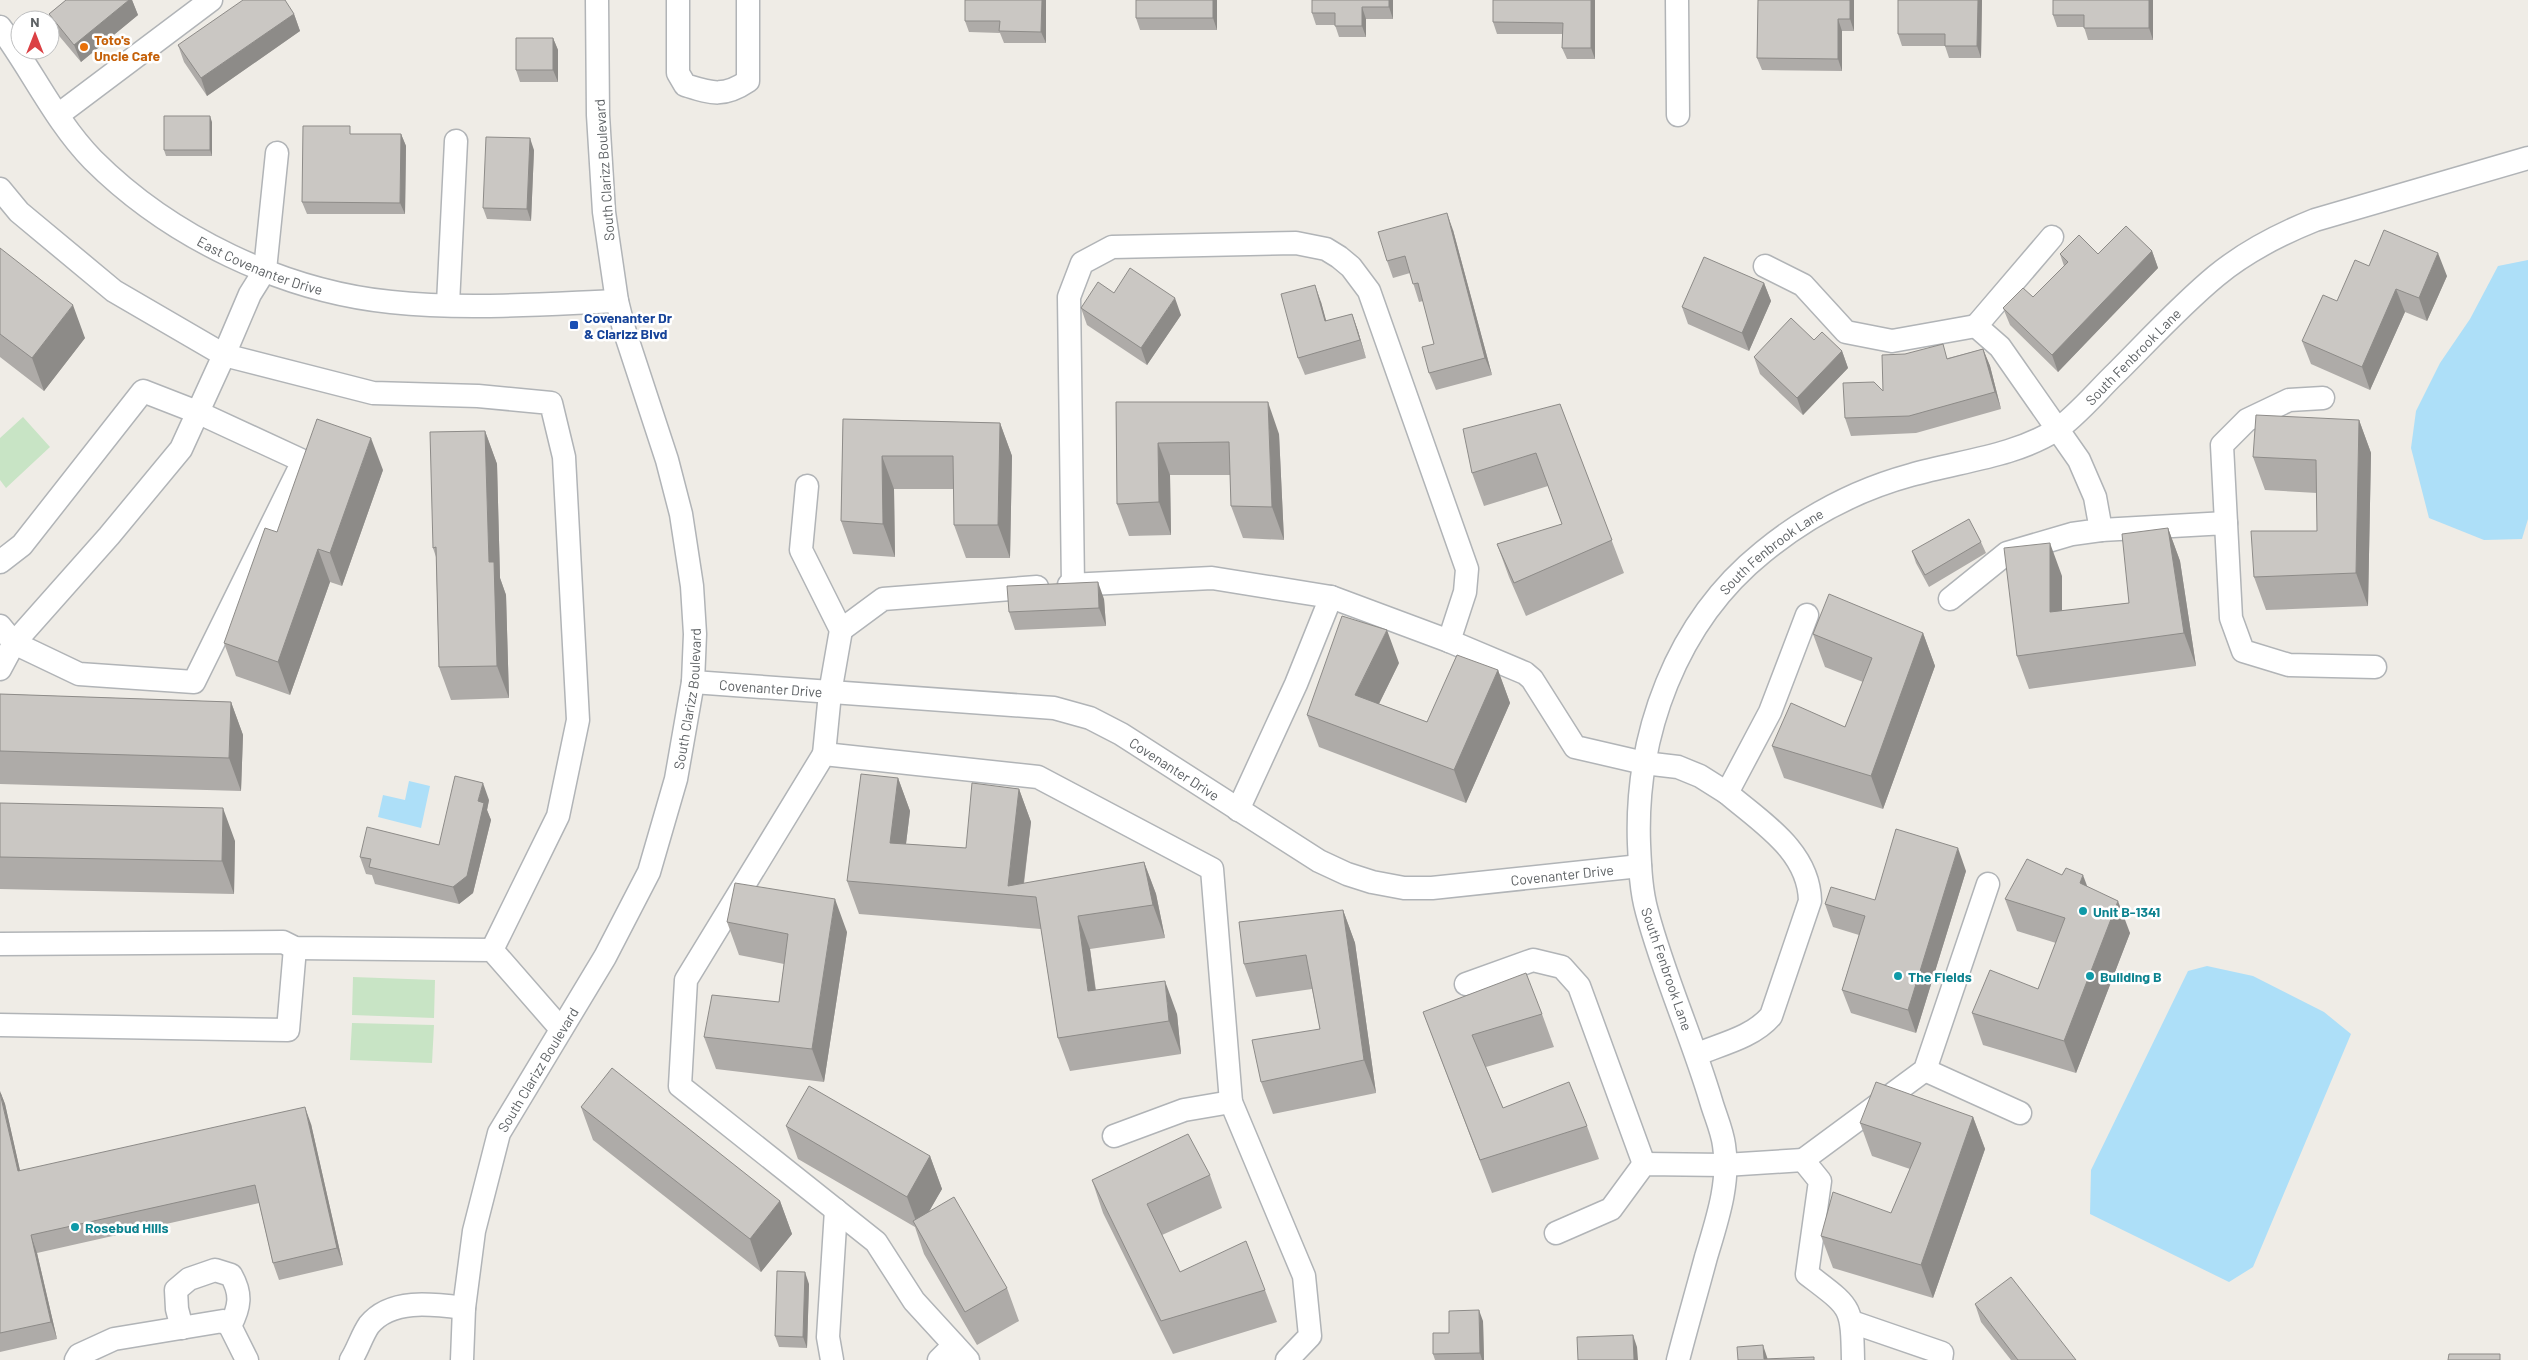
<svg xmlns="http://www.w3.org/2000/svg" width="2528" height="1360" viewBox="0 0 2528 1360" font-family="Barlow,sans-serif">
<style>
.green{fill:#c8e4c5}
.water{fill:#addff8}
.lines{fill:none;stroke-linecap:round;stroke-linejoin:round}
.minor-casing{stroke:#b1b4b7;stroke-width:25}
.minor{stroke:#fff;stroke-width:22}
.wall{fill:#aeaba8}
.shaded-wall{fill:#8d8b88}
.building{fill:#cac7c3;stroke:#8d8b88}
.food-dot{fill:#e8710a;stroke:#fff;stroke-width:2}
.transit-dot{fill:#1a4fb4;stroke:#fff;stroke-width:2}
.culture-dot{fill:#0f9aa8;stroke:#fff;stroke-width:2}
.labels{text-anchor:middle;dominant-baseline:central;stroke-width:5;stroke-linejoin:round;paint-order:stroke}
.food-label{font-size:14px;font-weight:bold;fill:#c56008;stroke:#fff;text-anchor:start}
.street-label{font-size:14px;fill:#5e6265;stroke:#fff}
.transit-label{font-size:14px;font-weight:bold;fill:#164399;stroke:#fff;text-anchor:start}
.culture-label{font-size:14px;font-weight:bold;fill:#0d838f;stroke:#fff;text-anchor:start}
</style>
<rect width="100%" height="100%" fill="#efece6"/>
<!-- green -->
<path class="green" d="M23,417l27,30 -44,41 -6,-8v-42z
M353,977l82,3 -1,38 -82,-3z
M352,1023l82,2 -2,38 -82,-3z"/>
<!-- water -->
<path class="water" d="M2528,260v259l-6,20 -38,1 -55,-22 -18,-70 5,-37 24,-48 30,-44 28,-53z
M409,781l21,5 -9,42 -43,-11 5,-22 22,5z
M2207,966l46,10 71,36 27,22 -98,233 -24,15 -139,-68 1,-44 97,-199z"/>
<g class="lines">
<defs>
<g id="minor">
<path d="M678,0v73l7,12c26,8 38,13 63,-4v-81"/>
<path d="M1677,0l1,115"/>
<path id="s1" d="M0,27c32,43 55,94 93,133 77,77 190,131 298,142 74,8 151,2 226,-1"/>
<path d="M58,115l153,-115"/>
<path d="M277,153l-12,117 -15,24 -26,61 149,38 105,3 73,7 13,54 14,263 -20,96 -66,134"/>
<path d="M0,189l19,23 95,79 110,64 -43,94 -72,87 -95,107 -14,26"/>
<path d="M1765,266l38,19 43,47 46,9 84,-15"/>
<path d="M448,304l8,-163"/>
<path d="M807,486l-6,64 40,80 -11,63 -6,61"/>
<path d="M2226,523l-4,-78 25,-25 42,-20 34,-2"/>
<path d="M2101,530l125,-7 5,95 12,33 46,14 86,2"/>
<path d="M0,562l22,-17 121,-154 54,21 106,49 -109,221 -115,-8 -65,-31 -14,-17"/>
<path d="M1069,585l143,-7 119,19 -35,87 -58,126"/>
<path d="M1073,585l-4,-288 13,-34 30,-16 184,-4 30,6 13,8 12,10 18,24 98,278 -2,23 -16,49 -118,-44"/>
<path d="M1950,599l57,-46 65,-19 29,-4 -6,-33 -16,-37 -79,-113 -24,-21 76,-89"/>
<path d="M841,630l42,-31 154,-12"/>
<path d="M1449,641l76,32 7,6 43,68 69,16 34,4 22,9 27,17 43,-81 37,-97"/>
<path id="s2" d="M693,682l361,26 36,10 31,16 198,127 28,13 25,8 32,6h28l208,-22"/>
<path d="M0,944l283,-2 12,6 197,2 69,79"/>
<path d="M1466,984l67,-24 29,7 17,19 65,178"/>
<path d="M0,1025l288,5 7,-82"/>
<path d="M1697,1054c25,-10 56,-17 74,-38l39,-115c-1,-50 -48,-78 -83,-108"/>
<path d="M1925,1070l95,43"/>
<path d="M1114,1136l70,-26 47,-8"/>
<path d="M1556,1233l55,-24 33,-45 81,1 78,-5"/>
<path d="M1852,1322l90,31 -1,7"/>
<path d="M182,1328l-5,-19 -1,-19 13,-11 26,-9 16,5c11,19 9,32 -1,51"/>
<path d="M76,1360l3,-5 35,-16 109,-18 7,5 17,34"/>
<path d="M351,1360c7,-11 11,-25 18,-35 22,-27 64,-21 95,-17"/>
<path id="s3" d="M462,1360l2,-52 10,-77 25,-98 106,-176 44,-85 27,-93 17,-97 2,-48 -3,-48 -11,-72 -14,-54 -43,-131 -7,-28 -13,-89 -6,-97 -1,-115"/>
<path d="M832,1360l-4,-23 8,-127"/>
<path d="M939,1360l15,-15"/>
<path d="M968,1360l-54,-59 -38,-59 -196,-156 6,-106 138,-226 214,23 174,92 19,233 73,174 6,60 -23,24"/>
<path id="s4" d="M1678,1360c9,-35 19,-69 28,-103 11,-37 24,-74 18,-112 -2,-15 -9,-30 -13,-44 -19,-64 -47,-125 -64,-189 -6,-21 -7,-45 -8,-68 -4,-109 37,-222 124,-292 44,-36 93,-62 148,-77 48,-14 102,-18 145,-45 20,-13 43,-41 61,-58 32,-32 64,-67 99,-96 29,-24 64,-42 99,-56l213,-62"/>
<path d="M1853,1360c-1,-56 -2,-52 -46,-86l13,-93 -17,-21 122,-90 63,-186"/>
</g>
</defs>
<!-- minor casing -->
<use href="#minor" class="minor-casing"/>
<!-- minor -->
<use href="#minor" class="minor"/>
</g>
<!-- wall -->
<path class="wall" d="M66,0h66l6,15 -57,47 -26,-31 -6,-17z
M965,0h81v43h-42l-4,-10 -31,-1 -4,-11z
M1217,0v30h-77l-4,-12z
M1393,0v19h-27v18h-27l-4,-12h-19l-4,-12z
M1595,0v59h-28l-5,-11v-14h-65l-4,-12z
M1758,0h96v31h-12v40l-80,-1 -5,-12z
M1898,0h84l-1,58h-32l-4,-12h-43l-4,-12z
M2153,0v40h-65l-4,-13h-27l-4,-12z
M294,14l6,17 -93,65 -23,-34 -6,-17z
M553,38l5,12v32h-38l-4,-12z
M212,122v34h-46l-2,-6z
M353,134h48l5,12 -1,68h-98l-5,-12z
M534,150l-3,71 -44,-2 -4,-11z
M1453,230l39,145 -56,15 -7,-17 5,-29 -11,-43 -4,1 -9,-29 -17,5 -6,-17z
M0,248l85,90 -41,53 -44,-34z
M2152,251l6,17 -100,104 -48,-47 -7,-17 30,-11 31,-31 -4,-12h38z
M2369,266l78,10 -20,45 -22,-9 -35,78 -59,-26 -9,-23 35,-40z
M1764,283l7,18 -22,50 -61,-27 -6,-17z
M1114,293l67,22 -34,50 -60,-40 -6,-17z
M1321,302l5,19 26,-7 6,17 8,27 -61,17 -7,-17z
M1814,340l28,11 6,17 -45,47 -43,-41 -6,-17z
M1983,349l7,17 11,43 -85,24 -65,3 -6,-18 38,-27 65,-33z
M1116,402l163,32 5,106 -41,-2 -12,-32 -1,-31h-60l1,60 -42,1 -12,-32z
M1560,404l64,169 -98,43 -17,-39 -12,-33 65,-20 -14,-38 -64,20 -12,-33z
M843,419l157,4 12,33 -2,102h-44l-12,-33v-36h-60l1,68 -42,-3 -12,-33z
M2359,420l12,33 -3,153 -102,4 -12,-33 63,-46v-38l-52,-3 -12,-33z
M485,431l12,33 3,114 6,17 3,103 -58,2 -12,-33 -3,-110 -3,-9z
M383,470l-41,116 -12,-4 -40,113 -54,-19 -12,-33 53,-111z
M2168,528l12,33 16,105 -167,23 -12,-33 45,-80v35l67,-8z
M1981,542l5,11 -57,34 -13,-24 -4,-12z
M1104,599l2,27 -91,4 -6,-18z
M1923,633l12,33 -52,143 -99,-31 -12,-32 73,-19 18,-45 -38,-15 -12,-33z
M1399,663l-20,41 48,18 71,-52 12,33 -44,100 -147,-56 -12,-32z
M0,694l231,8 12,33 -2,56 -241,-7z
M898,778l12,33 -4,33 60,4 53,-59 12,33 -7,62 120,-22 12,32 9,44 -75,11 6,41 81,24 4,40 -111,17 -12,-33 -17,-109 -182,-15 -12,-33z
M489,800l-2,10 4,10 -18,73 -14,11 -84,-20 -3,-9 -6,-1 -6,-17 79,-12z
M0,803l235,38 -1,53 -234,-5z
M1966,871l-50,162 -65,-20 -9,-23 17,-55 -26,-8 -8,-23 50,-4z
M2088,887l42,46 -54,140 -93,-28 -11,-32 66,-24 18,-46 -39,-12 -12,-32z
M1343,910l12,33 21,150 -103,21 -12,-32 59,-53 -8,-40 -56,8 -12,-33z
M727,922l120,10 -23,150 -108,-13 -12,-32 75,-35 5,-38 -45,-9z
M1423,1012l119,2 12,33 -68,20 17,41 84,18 12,33 -107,34z
M0,1091l5,13 15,67 291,-47 32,141 -64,15 -6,-17 -14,-60 -222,50 20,86 -57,13z
M581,1107l199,94 12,33 -31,38 -168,-132z
M1973,1117l12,32 -52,149 -100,-30 -12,-32 70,-23 19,-44 -38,-13 -12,-33z
M786,1126l144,30 12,33 -13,22 78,77 12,33 -42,24 -53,-91 -9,-27 -117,-68z
M1210,1175l12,33 -60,27 18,37 85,18 12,32 -104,32 -70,-141 -11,-33z
M809,1284l-2,64 -28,-1 -4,-11z
M1975,1304l101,56h-65l-30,-38z
M1483,1321l1,39h-49l-2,-6 16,-21z"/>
<!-- shaded-wall -->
<path class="shaded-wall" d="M129,0h3l6,15 -57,47 -7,-17z
M1042,0h4v43l-5,-11z
M1213,0h4v30l-4,-12z
M1389,0h4v19l-4,-12z
M1591,0h4v59l-4,-11z
M1850,0h4v31l-4,-12z
M1978,0h4l-1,58 -4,-12z
M2149,0h4v40l-4,-12z
M1362,7l4,12v18l-4,-11z
M294,14l6,17 -93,65 -6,-18z
M1838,19l4,12v40l-4,-12z
M553,38l5,12v32l-5,-12z
M210,116l2,6v34l-2,-6z
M401,134l5,12 -1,68 -5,-11z
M530,138l4,12 -3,71 -4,-12z
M1447,213l6,17 39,145 -7,-17z
M2152,251l6,17 -100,104 -6,-17z
M2438,253l9,23 -20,45 -8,-23z
M1764,283l7,18 -22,50 -7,-18z
M1315,285l6,17 10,36 -6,-17z
M2396,289l9,23 -35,78 -8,-23z
M1175,298l6,17 -34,50 -6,-17z
M73,305l12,33 -41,53 -12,-33z
M1352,314l6,17 8,27 -6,-18z
M1983,349l7,17 11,43 -6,-17z
M1842,351l6,17 -45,47 -6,-17z
M1268,402l11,32 5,106 -12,-33z
M2359,420l12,33 -3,153 -12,-33z
M1000,423l12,33 -2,102 -12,-33z
M485,431l12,33 3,114 6,17 3,103 -12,-32 -8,-104z
M371,438l12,32 -41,116 -12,-33z
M1158,443l12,32 1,60 -12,-33z
M882,456l12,33 1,68 -12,-33z
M2168,528l12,33 16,105 -12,-33z
M2050,543l12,33v69l-12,-33z
M318,549l12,33 -40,113 -12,-33z
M1098,582l6,17 2,27 -7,-18z
M1387,630l12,33 -32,65 -12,-33z
M1923,633l12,33 -52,143 -12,-33z
M1498,670l12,33 -44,100 -12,-33z
M231,702l12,33 -2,56 -12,-33z
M898,778l12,33 -8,65 -12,-33z
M483,783l6,17 -2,10 4,10 -18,73 -14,11 -6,-17 25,-86z
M1019,789l12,33 -9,74 -14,-10z
M223,808l12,33 -1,53 -12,-33z
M1958,848l8,23 -50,162 -8,-23z
M1144,862l12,32 9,44 -12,-33z
M2083,875l12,32 -15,-24z
M835,899l12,33 -23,150 -12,-33z
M2118,901l12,32 -54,140 -12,-32z
M1343,910l12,33 21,150 -12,-33z
M1078,916l12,33 10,75 -12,-33z
M1165,981l12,33 4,40 -12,-33z
M0,1091l5,13 19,84 -6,-17z
M305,1107l6,17 32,141 -6,-17z
M1973,1117l12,32 -52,149 -12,-33z
M930,1156l12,33 -23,40 -12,-32z
M780,1201l12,33 -31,38 -11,-33z
M31,1235l6,18 20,86 -6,-17z
M805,1272l4,12 -2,64 -4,-11z
M1479,1310l4,11 1,39h-2l-2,-7z
M1633,1335l4,12 1,13h-4z
M1763,1345l5,15h-4z"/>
<!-- building -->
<path class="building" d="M66,0h63l-55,45 -25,-31z
M243,0h42l9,14 -93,64 -23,-33z
M965,0h77l-1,32 -42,-1 1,-10h-35z
M1136,0h77v18h-77z
M1312,0h77v7h-27v19h-27v-13h-23z
M1493,0h98v48h-29l1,-25 -70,-1z
M1758,0h92v19h-12v40l-81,-1z
M1898,0h80l-1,46h-32v-12h-47z
M2053,0h96v28h-65v-13h-31z
M516,38h37v32h-37z
M164,116h46v34h-46z
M303,126h47v8h51l-1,69 -98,-1z
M486,137l44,1 -3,71 -44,-1z
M1447,213l38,145 -56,15 -7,-26 12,-3 -16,-61 -5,1 -8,-28 -18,5 -9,-29z
M2126,226l26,25 -100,104 -49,-47 20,-20 10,9 35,-35 -8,-8 19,-19 19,19z
M2384,230l54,23 -19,45 -23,-9 -34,78 -60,-26 21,-46 14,6 18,-41 14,6z
M0,248l73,57 -41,53 -32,-24z
M1704,257l60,26 -22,50 -60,-26z
M1130,268l45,30 -34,50 -60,-40 17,-26 16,11z
M1315,285l10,36 27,-7 8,26 -62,18 -17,-64z
M1791,318l23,22 8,-8 20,19 -45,47 -43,-41z
M1943,344l4,15 36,-10 12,43 -86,24 -64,2 -2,-35 31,-1 9,9 -1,-36 23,-1z
M1116,402h152l4,105 -41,-1 -2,-64 -71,1 1,59 -42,2z
M1560,404l52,136 -98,43 -17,-39 65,-20 -26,-71 -64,20 -9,-44z
M2256,415l103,5 -3,153 -102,4 -3,-46h66l-1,-71 -63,-3z
M317,419l54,19 -41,115 -12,-4 -40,113 -54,-19 41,-115 12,4z
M843,419l157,4 -2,102h-44l-1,-69h-71l1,68 -42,-3z
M485,431l4,131h5l3,104 -58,1 -3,-120 -3,1 -3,-116z
M1969,519l12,23 -56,33 -13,-24z
M2168,528l16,105 -167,23 -13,-108 46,-5v69l79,-9 -7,-69z
M1098,582l1,26 -90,4 -2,-26z
M1829,594l94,39 -52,143 -99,-30 19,-43 54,24 27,-69 -59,-24z
M1342,616l45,14 -32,65 72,27 30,-67 41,15 -44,100 -147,-55z
M0,694l231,8 -2,56 -229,-7z
M861,774l37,4 -8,65 76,5 6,-65 47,6 -11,97 136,-24 9,43 -75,11 10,75 77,-10 4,40 -111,17 -22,-141 -189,-16z
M455,776l28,7 -5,18 6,2 -17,73 -14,11 -84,-20 2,-8 -11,-2 7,-30 72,18z
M0,803l223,5 -1,53 -222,-4z
M1896,829l62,19 -50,162 -66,-20 23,-74 -40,-12 6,-17 44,13z
M2027,859l35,16 4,-7 17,7 -3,8 38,18 -54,140 -92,-28 18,-43 48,19 27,-71 -60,-19z
M735,883l100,16 -23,150 -108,-12 8,-42 67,7 9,-68 -61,-12z
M1343,910l21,150 -103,22 -9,-42 68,-11 -14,-74 -62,9 -5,-42z
M1526,973l16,41 -70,21 31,73 66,-26 18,44 -107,34 -57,-148z
M612,1068l168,133 -30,38 -169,-132z
M1876,1082l97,35 -52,148 -100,-29 12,-44 58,21 30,-70 -61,-20z
M809,1086l121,70 -23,41 -121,-71z
M0,1093l18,78 287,-64 32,141 -64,15 -18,-78 -224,50 20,87 -51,11z
M1188,1134l22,41 -63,29 33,68 66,-31 19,49 -104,31 -69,-141z
M954,1197l53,91 -42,24 -52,-91z
M777,1271l28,1 -2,65 -28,-1z
M2011,1277l65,83h-58l-43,-56z
M1479,1310l1,43 -47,1v-21h16v-22z
M1633,1335l1,25h-56l-1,-23z
M1763,1345l1,14 50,-2v3h-76l-1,-13z
M2449,1354h51v6h-52z"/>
<!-- markers -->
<circle class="food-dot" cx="84" cy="47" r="5"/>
<rect class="transit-dot" x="569" y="320" width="10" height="10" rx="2.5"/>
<g class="culture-dot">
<circle cx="2083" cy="911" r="5"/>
<circle cx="1898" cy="976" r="5"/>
<circle cx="2090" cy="976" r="5"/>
<circle cx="75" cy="1227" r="5"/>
</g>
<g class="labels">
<!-- food labels -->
<g class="food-label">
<text x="94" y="39">Toto's<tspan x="94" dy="16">Uncle Cafe</tspan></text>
</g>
<!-- street labels -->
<g class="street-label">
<text transform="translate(604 170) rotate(-94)">South Clarizz Boulevard</text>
<text stroke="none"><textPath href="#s1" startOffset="362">East Covenanter Drive</textPath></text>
<text stroke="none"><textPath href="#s4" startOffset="1291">South Fenbrook Lane</textPath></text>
<text stroke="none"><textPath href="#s4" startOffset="871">South Fenbrook Lane</textPath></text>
<text stroke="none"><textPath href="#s2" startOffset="78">Covenanter Drive</textPath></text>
<text stroke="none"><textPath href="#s3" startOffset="710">South Clarizz Boulevard</textPath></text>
<text stroke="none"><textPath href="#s2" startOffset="498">Covenanter Drive</textPath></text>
<text stroke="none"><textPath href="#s2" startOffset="918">Covenanter Drive</textPath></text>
<text transform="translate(1667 969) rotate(71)">South Fenbrook Lane</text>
<text stroke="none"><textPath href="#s3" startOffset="305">South Clarizz Boulevard</textPath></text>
</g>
<!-- transit labels -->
<g class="transit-label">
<text x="584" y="317">Covenanter Dr<tspan x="584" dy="16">&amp; Clarizz Blvd</tspan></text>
</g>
<!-- culture labels -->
<g class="culture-label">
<text x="2093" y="911">Unit B-1341</text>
<text x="1908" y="976">The Fields</text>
<text x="2100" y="976">Building B</text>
<text x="85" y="1227">Rosebud Hills</text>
</g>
</g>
<!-- north arrow -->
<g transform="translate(35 35)"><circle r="24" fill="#ffffff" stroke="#bfc0c1"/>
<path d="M0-4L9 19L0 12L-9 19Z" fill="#db4044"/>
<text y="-8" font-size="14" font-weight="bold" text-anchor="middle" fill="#5e6265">N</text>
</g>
</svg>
